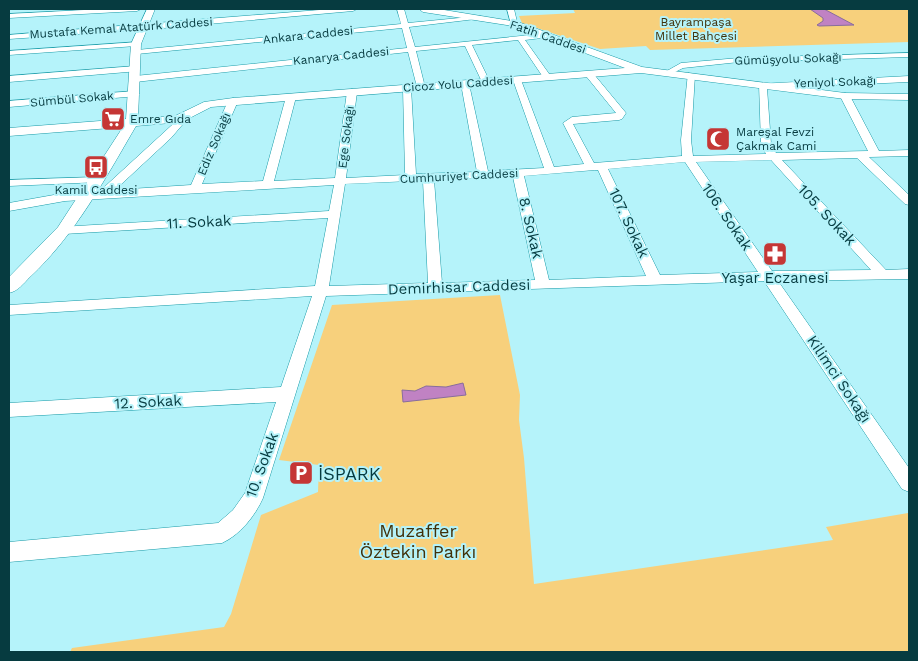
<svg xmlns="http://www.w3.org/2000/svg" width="918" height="661" viewBox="0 0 918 661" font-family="'Work Sans',sans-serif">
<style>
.green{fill:#f7d07c}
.water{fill:#c082c3;stroke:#886d9c}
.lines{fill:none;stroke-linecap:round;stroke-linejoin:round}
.minor-casing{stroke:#189ba8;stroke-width:1}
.tertiary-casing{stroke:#189ba8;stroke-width:1}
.minor{fill:#fff;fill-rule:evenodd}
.tertiary{fill:#fff;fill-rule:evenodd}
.labels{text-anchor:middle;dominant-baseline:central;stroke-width:4;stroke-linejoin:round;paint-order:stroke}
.far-park-label{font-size:12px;fill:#41310a;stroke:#b5f3fa}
.far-street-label{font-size:12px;fill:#063b40;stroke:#b5f3fa}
.far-poi-label{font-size:12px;fill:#063b40;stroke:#b5f3fa;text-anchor:start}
.street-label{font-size:15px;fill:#063b40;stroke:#b5f3fa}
.poi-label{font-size:15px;fill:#063b40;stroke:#b5f3fa}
.near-poi-label{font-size:18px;fill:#063b40;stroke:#b5f3fa;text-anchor:start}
.near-park-label{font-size:18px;fill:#41310a;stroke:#b5f3fa}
</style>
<rect width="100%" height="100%" fill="#b5f3fa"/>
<!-- green -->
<path class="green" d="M517,9h392v33l-259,8 -4,-4 -46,3 -78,-26 -3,-7 56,-3 -2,-4z
M500,295l20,100 -1,25 5,38 10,126 299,-44 -7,-13 82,-14 1,139h-839l2,-4 152,-21 7,-13 30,-99 57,-23 1,-27 -40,-5 53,-155z"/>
<!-- water -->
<path class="water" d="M810,9h14l30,16 -35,1 -2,-1 6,-4v-3z
M463,383l3,12 -63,7 -1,-12 13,1 11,-5 20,1z"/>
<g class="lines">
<defs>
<path id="minor" d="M103,9h38l-4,2 -128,7v-4z
M332,9h25l-4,2 -212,19 -132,9v-4z
M397,9h7l4,14 72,-7 4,2 -75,9 6,20 135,-14v4l-25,3 27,38 -7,2 -27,-40 -46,5 18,37 -4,3 -4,-3 -17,-36 -49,5 9,36 -4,3 -4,-3 -9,-35 -273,30 -4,-3 4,-3 272,-28 -5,-20 -265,26 -4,-2 4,-2 264,-26z
M507,9h7l4,17 -7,-2z
M139,42l1,2 -4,2 -127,9v-4z
M909,53v4l-170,5 -56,6 -14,7 -4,-3 16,-9 58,-5z
M136,66l3,1v4l-130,11v-6z
M586,72h6l34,41 -4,6 -3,1 -46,4 21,39 88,-7 -1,-16 7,-67 7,2 -4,65 2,16 73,-2 -5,-10 -2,-60 150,-8v6l-142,6 4,56 5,9 92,-2 -28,-55 5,-3 5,3 29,55 30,-1v6l-40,1 40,38v10l-4,-1 -48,-46 -75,2 104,110 23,-1v10l-131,2 131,187v24l-7,-3 -138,-208 -438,15 -63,202c-8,18 -23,37 -41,45l-213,19v-20l209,-19 15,-13 12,-17 31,-91 -267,15v-14l272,-16 31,-91 -303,19v-10l306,-19 13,-68 -264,16 -4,-1 -2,-3 2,-3 269,-16 5,-26 -269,16 -56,10v-8l56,-10 35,-2 84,-77 5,3 -18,21 -56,52 76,-5 37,-84 5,-3 5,3 -36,83 61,-3 23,-84 5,-3 5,3 -22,84 61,-3 12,-86 5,-3 5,3 -11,86 59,-3 -2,-87 4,-3 4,3 5,86 61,-2 -16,-88 4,-3 4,3 19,87 56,-3 -31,-88 4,-3 4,3 33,87 30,-3 -21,-41 9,-6 44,-4 -30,-37zM771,160l100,110 -99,1 -76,-109zM685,162l73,110 -98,3 -52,-106zM595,170h3l48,106 -97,4 -25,-104zM513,177l22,103 -93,3 -8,-103zM411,181h12l5,102 -99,3 16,-102z
M135,91l5,3 -2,2 -129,11v-6z
M97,177l4,1v4l-92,4v-6z"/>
<path id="tertiary" d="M147,9h8l-14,35 -3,74 37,-2 29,-14 29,-4 392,-30 -112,-42 -90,-14 -4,-3h19l80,13 124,45 203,26 64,1v6l-64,-1 -204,-26 -430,34 -29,15 -46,4c-31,53 -61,109 -106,151 -7,7 -12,14 -21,16v-16l49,-50 65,-100 -114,9v-8l117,-9 5,-75z"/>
</defs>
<!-- minor casing -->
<use href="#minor" class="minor-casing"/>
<!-- tertiary casing -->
<use href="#tertiary" class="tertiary-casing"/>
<!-- minor -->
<use href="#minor" class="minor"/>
<!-- tertiary -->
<use href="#tertiary" class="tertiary"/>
</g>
<!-- icons -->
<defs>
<symbol id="supermarket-square" viewBox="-11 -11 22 22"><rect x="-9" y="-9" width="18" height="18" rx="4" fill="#c53635" stroke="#b5f3fa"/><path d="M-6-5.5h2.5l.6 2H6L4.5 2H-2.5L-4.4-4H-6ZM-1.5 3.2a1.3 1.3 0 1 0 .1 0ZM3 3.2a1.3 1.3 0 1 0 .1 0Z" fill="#fff"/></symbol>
<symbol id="mosque-square" viewBox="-11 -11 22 22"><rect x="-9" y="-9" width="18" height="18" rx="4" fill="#c53635" stroke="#b5f3fa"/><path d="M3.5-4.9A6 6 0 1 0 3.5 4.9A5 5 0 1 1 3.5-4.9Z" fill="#fff"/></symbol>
<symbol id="bus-square" viewBox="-11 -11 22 22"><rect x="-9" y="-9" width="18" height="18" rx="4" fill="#c53635" stroke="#b5f3fa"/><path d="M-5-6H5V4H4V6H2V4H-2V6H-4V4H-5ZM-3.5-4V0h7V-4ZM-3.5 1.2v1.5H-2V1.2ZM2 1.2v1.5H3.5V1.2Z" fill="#fff"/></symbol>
<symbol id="pharmacy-square" viewBox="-11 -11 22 22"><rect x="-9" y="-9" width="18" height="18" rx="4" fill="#c53635" stroke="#b5f3fa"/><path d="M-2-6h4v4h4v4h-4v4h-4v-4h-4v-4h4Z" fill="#fff"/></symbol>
<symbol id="parking-square" viewBox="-11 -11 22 22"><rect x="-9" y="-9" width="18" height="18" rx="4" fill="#c53635" stroke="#b5f3fa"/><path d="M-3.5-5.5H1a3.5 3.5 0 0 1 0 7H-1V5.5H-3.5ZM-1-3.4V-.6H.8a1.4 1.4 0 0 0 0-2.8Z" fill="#fff"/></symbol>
</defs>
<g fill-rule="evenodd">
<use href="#supermarket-square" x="99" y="105" width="28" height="28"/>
<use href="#mosque-square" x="704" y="125" width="28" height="28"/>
<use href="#bus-square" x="82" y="153" width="28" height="28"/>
<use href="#pharmacy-square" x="761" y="240" width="28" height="28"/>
<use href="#parking-square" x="287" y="459" width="28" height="28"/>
</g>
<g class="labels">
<!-- far-park labels -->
<g class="far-park-label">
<text x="696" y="22">Bayrampaşa<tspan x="696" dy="14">Millet Bahçesi</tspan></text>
</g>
<!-- far-street labels -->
<g class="far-street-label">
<text transform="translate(121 28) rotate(-4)">Mustafa Kemal Atatürk Caddesi</text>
<text transform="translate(308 35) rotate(-6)">Ankara Caddesi</text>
<text transform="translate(548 37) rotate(19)">Fatih Caddesi</text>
<text transform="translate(341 56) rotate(-6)">Kanarya Caddesi</text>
<text transform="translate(788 59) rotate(-2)">Gümüşyolu Sokağı</text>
<text transform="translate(835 82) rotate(-2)">Yeniyol Sokağı</text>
<text transform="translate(458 84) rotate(-4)">Cicoz Yolu Caddesi</text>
<text transform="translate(72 99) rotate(-5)">Sümbül Sokak</text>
<text transform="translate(346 137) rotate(-83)">Ege Sokağı</text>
<text transform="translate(214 144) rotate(-67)">Ediz Sokağı</text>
<text transform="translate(459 176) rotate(-3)">Cumhuriyet Caddesi</text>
</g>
<!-- far-poi labels -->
<g class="far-poi-label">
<text x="130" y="119">Emre Gıda</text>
<text x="736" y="132">Mareşal Fevzi<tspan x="736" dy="14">Çakmak Cami</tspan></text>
<text x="96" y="190" text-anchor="middle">Kamil Caddesi</text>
</g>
<!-- street labels -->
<g class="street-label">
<text transform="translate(827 215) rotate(47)">105. Sokak</text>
<text transform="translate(727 217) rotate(56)">106. Sokak</text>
<text transform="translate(199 222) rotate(-3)">11. Sokak</text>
<text transform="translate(629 223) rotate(65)">107. Sokak</text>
<text transform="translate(531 228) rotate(77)">8. Sokak</text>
<text transform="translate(459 287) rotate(-2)">Demirhisar Caddesi</text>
<text transform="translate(839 379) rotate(56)">Kilimci Sokağı</text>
<text transform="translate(148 402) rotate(-3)">12. Sokak</text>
<text transform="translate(262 465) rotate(-70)">10. Sokak</text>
</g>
<!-- poi labels -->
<g class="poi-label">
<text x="775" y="278">Yaşar Eczanesi</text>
</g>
<!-- near-poi labels -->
<g class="near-poi-label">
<text x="318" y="473">İSPARK</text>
</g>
<!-- near-park labels -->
<g class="near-park-label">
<text x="418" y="530">Muzaffer<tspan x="418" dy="21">Öztekin Parkı</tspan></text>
</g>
</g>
<!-- border -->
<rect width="918" height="661" fill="none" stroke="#063b40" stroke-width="20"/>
</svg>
